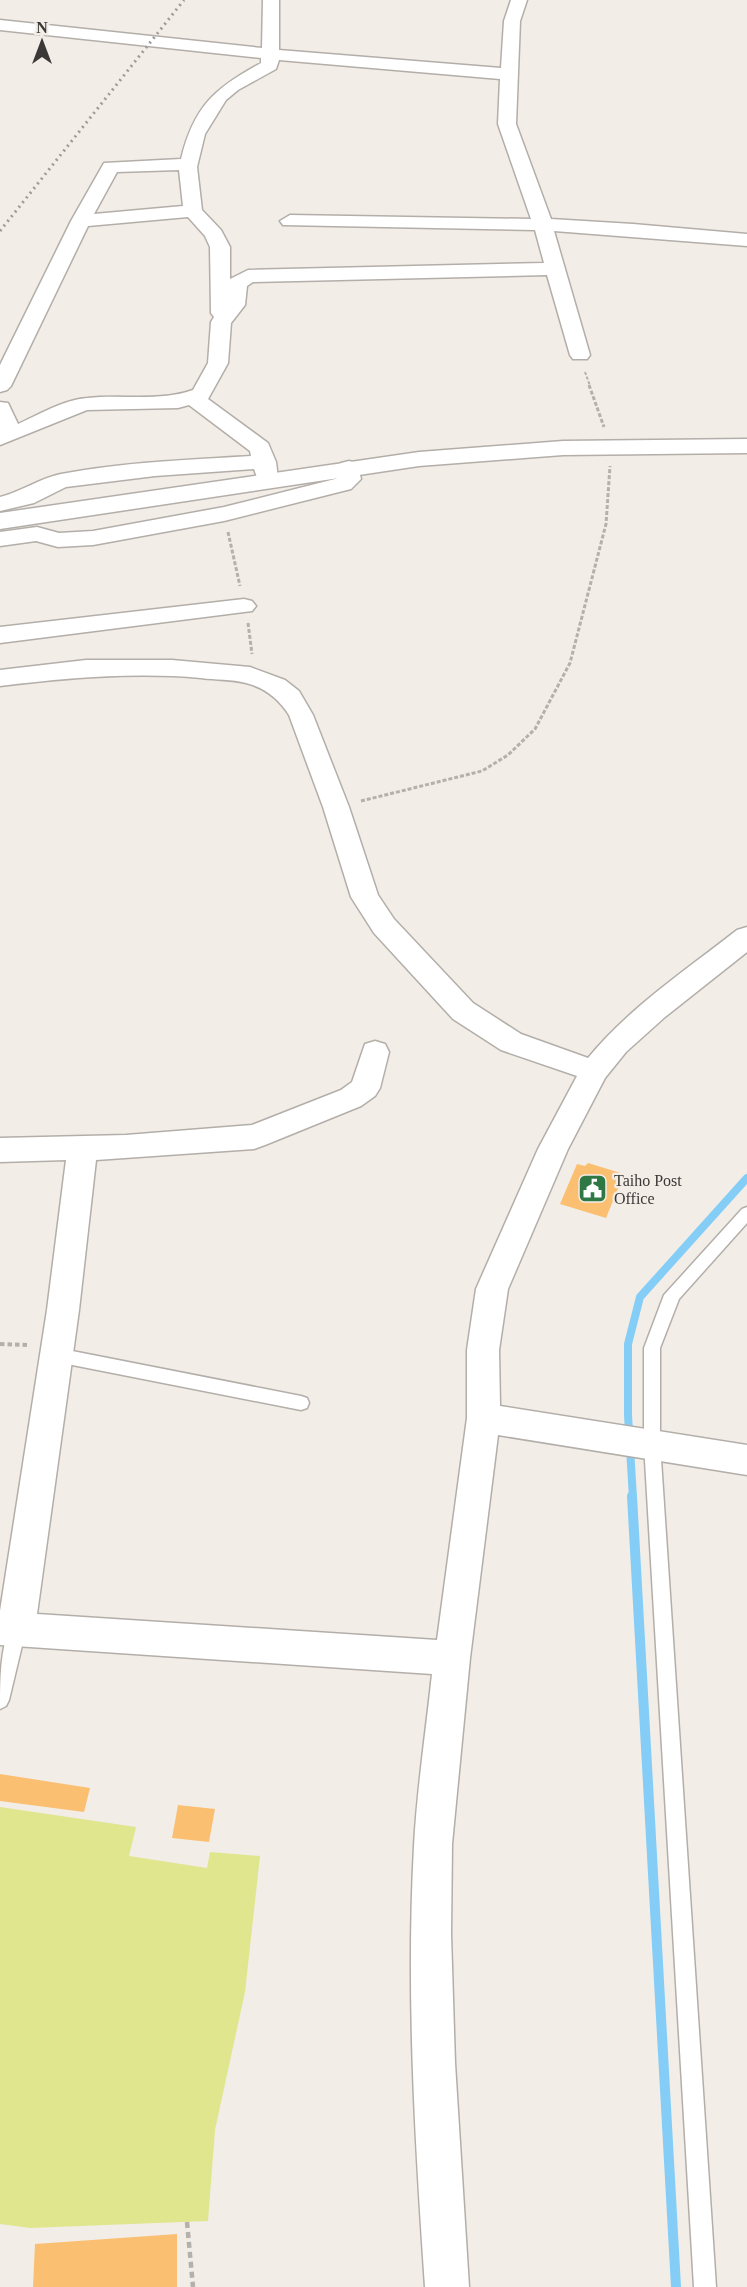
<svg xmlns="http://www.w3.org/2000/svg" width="747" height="2287" viewBox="0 0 747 2287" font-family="'Times New Roman',serif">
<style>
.green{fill:#dfe68e}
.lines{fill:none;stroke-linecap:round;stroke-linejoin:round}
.stream-far1{stroke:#83cdf6;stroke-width:8}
.stream{stroke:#83cdf6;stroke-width:10}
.building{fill:#fbbf72}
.lane-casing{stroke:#b3aea9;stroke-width:3}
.street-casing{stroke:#b3aea9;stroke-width:3}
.secondary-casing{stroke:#b3aea9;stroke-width:3}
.path-far3{stroke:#b5b0ab;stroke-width:2;stroke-dasharray:3 2;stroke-linecap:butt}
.path-far2{stroke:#b5b0ab;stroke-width:3;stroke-dasharray:4 2;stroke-linecap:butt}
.path-far1{stroke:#b5b0ab;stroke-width:4;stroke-dasharray:4.5 3;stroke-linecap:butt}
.path{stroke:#b5b0ab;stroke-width:4.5;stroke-dasharray:6 4;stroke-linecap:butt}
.lane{fill:#fff;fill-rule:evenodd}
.street{fill:#fff;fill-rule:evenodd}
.secondary{fill:#fff;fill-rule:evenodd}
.rail{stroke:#a09b97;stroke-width:3;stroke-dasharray:2 4;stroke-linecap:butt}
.labels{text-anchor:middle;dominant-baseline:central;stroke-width:4.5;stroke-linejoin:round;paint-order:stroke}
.poi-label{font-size:16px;fill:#3b3937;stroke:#f3ede7;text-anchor:start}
</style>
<rect width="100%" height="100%" fill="#f3ede7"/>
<!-- green -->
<path class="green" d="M0,1807l136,20 -7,29 78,12 3,-16 50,4 -15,136 -30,138 -7,91 -178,7 -30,-4z"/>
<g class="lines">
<!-- stream-far1 -->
<path class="stream-far1" d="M633,1498l-5,-83v-71l12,-47 107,-119"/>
<!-- stream -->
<path class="stream" d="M632,1496l44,791"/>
</g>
<!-- building -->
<path class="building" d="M588,1163l36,11 -18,44 -46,-14 17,-40 8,2z
M0,1774l90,14 -6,24 -84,-11z
M178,1805l37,4 -6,33 -37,-4z
M177,2234v53h-144l2,-43z"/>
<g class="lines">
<defs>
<path id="lane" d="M747,1207v16l-68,76 -19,49v96l56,843h-22l-50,-843v-96l20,-53 78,-86z
M57,1348l244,48 6,2 2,5 -2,5 -6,2 -244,-48 -6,-2 -2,-5 2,-5z
M17,1621l6,2 3,6 -17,71 -3,6 -6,3c0,-29 0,-59 11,-86z"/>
<path id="street" d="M263,0h16v50l222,18 3,-47 7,-21h16l-7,21 -4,103 35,95 82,5 114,10v12l-193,-15 36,124 -3,4h-14l-3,-4 -23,-80 -294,7 -6,4 -2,19 -14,18 -3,40 -20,36 60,44 8,19 2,16 -3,5h-16l-5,-14 -99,7 -89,11 -32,16 -34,8v-14c21,-5 40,-19 61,-23 62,-12 127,-14 190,-18l-1,-5 -61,-46 -11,3 -91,2 -87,35v-43l8,1 10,21c22,-10 45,-24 69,-26 35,-4 72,4 106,-8l15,-27 3,-41 3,-5 -3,-4 -1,-66 -5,-11 -17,-19 -100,9 -77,160 -4,4 -7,2v-27l71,-144 33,-58 77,-4c13,-53 34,-71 80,-96v-5l-261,-28v-10l262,28zM279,60l221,19 -2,45 33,95 -241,-4 -10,6 3,4 252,5 9,33 -296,7 -18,9v-32l-9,-17 -19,-20 -5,-43 8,-33 21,-34 12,-10 38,-21zM179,170l4,36 -89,8 23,-42z
M349,461l8,2 4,16 -10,10 -127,32 -131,24 -35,2 -22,-6 -36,5v-14l37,-5 22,6 34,-2 131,-24 111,-28 4,-2 -1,-9 3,-5z
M244,599l8,2 4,5 -4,5 -252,32v-16z
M86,660h86l78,7 35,13 14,11 14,24 36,92 29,88 16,24 79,84 48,31 67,24c42,-51 98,-88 149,-128l10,-3v25l-82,65 -39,35 -21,26 -37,71 -60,140 -9,61 1,56 247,39v30l-249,-40 -28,223 -18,186 -1,90 4,129 14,224h-44c-10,-146 -19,-295 -11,-441 3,-58 12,-115 18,-172l-432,-29v-34l47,-301 19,-150 -66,2v-24l126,-3 126,-10 89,-35 11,-8 13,-38 10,-3 10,3 4,8 -9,36 -5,8 -14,10 -96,39 -11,4 -158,11 -17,150 -42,304 400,26 30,-222v-68l9,-61 62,-140 39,-73 -76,-26 -48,-31 -79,-86 -23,-36 -28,-90 -34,-92c-10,-16 -24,-27 -43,-32 -14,-4 -31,-3 -45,-5 -68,-6 -134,0 -201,8v-16z"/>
<path id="secondary" d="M747,439v14l-184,2 -144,11 -419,63v-16l419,-61 144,-11z"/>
</defs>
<!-- lane casing -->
<use href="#lane" class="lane-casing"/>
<!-- street casing -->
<use href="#street" class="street-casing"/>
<!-- secondary casing -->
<use href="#secondary" class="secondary-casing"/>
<!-- path-far3 -->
<path class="path-far3" d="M585,372l5,14"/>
<!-- path-far2 -->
<path class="path-far2" d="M589,385l15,42
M228,532l12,54
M248,623l4,31
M361,801l121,-30 26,-16 27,-26 35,-66 36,-139 4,-58"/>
<!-- path-far1 -->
<path class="path-far1" d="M0,1344l29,1"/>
<!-- path -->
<path class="path" d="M187,2222l6,65"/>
<!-- lane -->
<use href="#lane" class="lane"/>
<!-- street -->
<use href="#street" class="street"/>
<!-- secondary -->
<use href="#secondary" class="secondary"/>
<!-- rail -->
<path class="rail" d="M0,231l184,-231"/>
</g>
<!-- icons -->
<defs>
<symbol id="civic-square" viewBox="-11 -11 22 22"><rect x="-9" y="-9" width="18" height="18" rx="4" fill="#2f7845" stroke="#f3ede7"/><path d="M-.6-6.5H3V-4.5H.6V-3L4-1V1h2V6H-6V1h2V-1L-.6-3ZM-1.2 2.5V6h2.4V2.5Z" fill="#fff"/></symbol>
</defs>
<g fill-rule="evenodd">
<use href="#civic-square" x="576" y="1172" width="33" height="33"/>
</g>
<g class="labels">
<!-- poi labels -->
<g class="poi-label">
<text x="614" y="1180">Taiho Post<tspan x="614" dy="18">Office</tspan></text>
</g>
</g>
<!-- north arrow -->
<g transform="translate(42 42)" stroke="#f3ede7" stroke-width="4.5" paint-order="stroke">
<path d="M0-4.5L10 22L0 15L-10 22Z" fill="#3b3937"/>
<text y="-9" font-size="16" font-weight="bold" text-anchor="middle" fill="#3b3937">N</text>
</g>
</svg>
